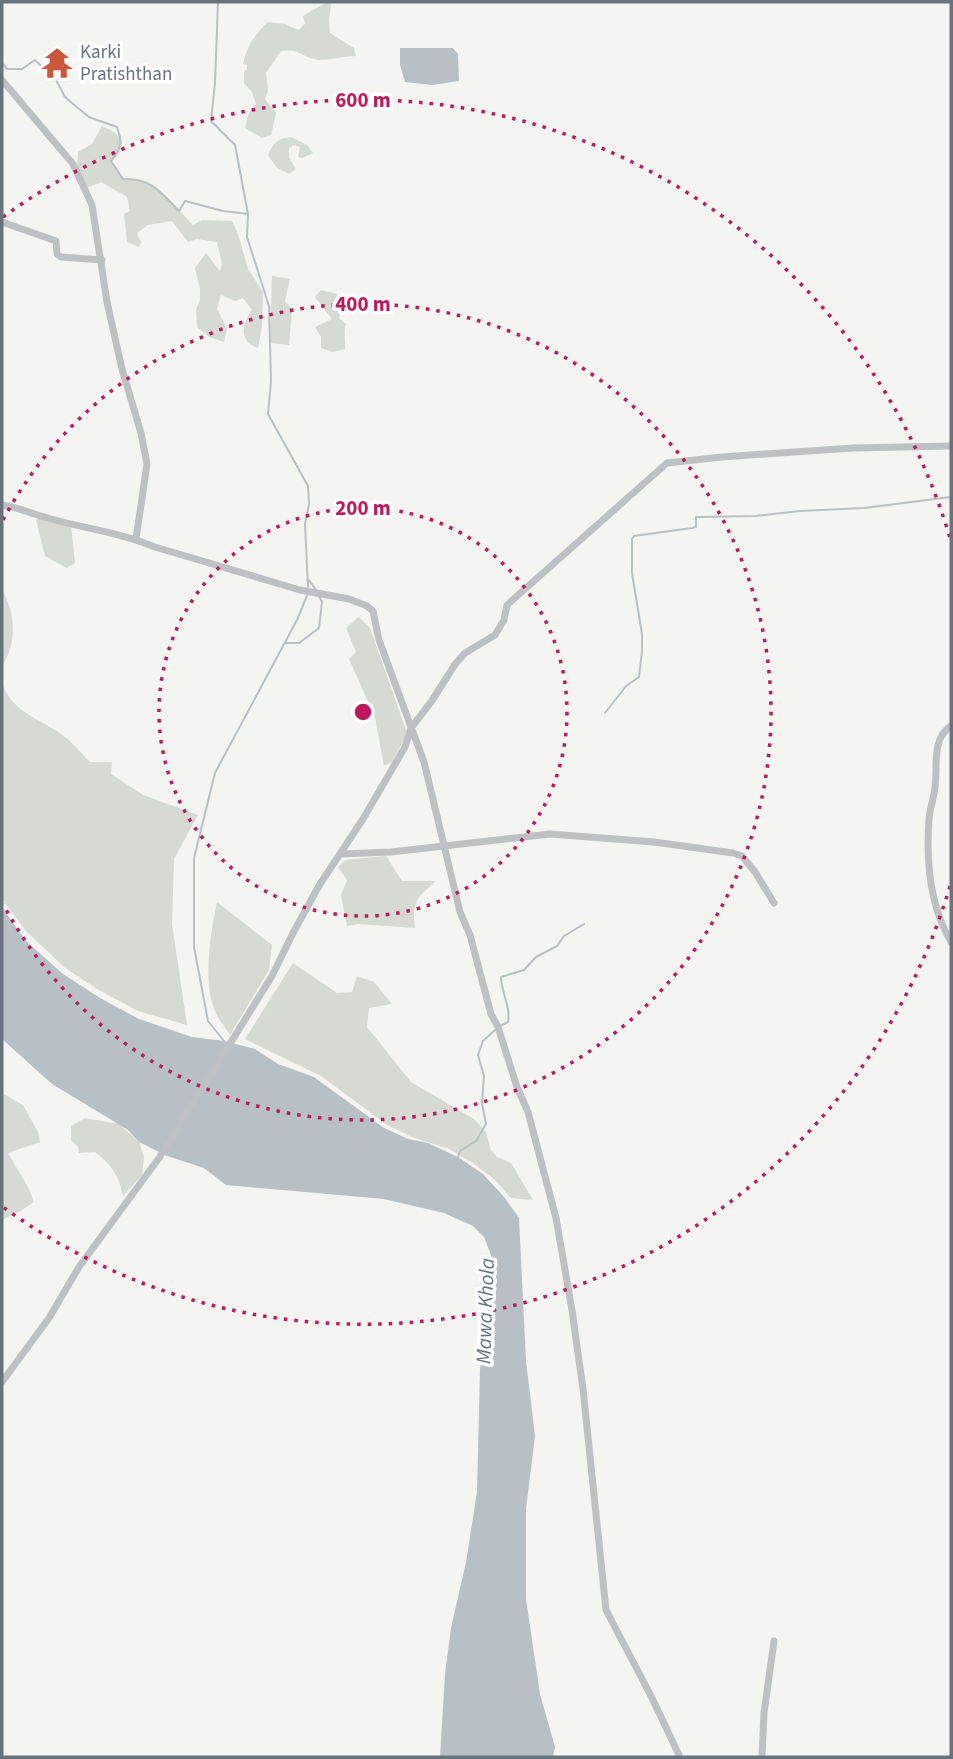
<svg xmlns="http://www.w3.org/2000/svg" width="953" height="1759" viewBox="0 0 953 1759" font-family="'Source Sans 3',sans-serif">
<style>
.green{fill:#d5dad2}
.water{fill:#b7c0c4}
.lines{fill:none;stroke-linecap:round;stroke-linejoin:round}
.stream{stroke:#b7c0c4;stroke-width:2}
.minor{stroke:#bec1c4;stroke-width:7}
.ring{fill:none;stroke:#c2185b;stroke-width:3.5;stroke-dasharray:3.5 7}
.labels{text-anchor:middle;dominant-baseline:central;stroke-width:7;stroke-linejoin:round;paint-order:stroke}
.poi-label{font-size:19px;fill:#67747e;stroke:#fff;text-anchor:start}
.water-label{font-size:21px;font-style:italic;fill:#63757b;stroke:#fff}
.centre{fill:#c2185b;stroke:#fff;stroke-width:3.5}
.ring-label{font-size:21px;text-anchor:middle;font-weight:bold;fill:#c2185b;stroke:#fff;stroke-width:7;stroke-linejoin:round;paint-order:stroke}
</style>
<rect width="100%" height="100%" fill="#f4f4f1"/>
<!-- green -->
<path class="green" d="M327,2h4l-2,17 1,14 24,15 2,8c-11,0 -26,4 -36,4 -17,-1 -19,-12 -39,-9l-15,22 2,17 -3,9 11,14 -5,22 -9,3 -17,-10 4,-16 7,-8 -4,-12 -8,-9v-11l3,-3v-4l-4,-1c4,-18 12,-30 25,-42l17,2 13,6 7,-6 -2,-8z
M102,126l12,6 8,9 -3,11 -8,9 12,18c34,-1 48,24 70,46l9,-5 30,1 6,13 10,35 15,23 -1,34 -4,22c-20,-7 -16,-24 -6,-38l-9,-12 -8,3 -14,-6 -4,14 10,19 -3,14 -15,-5 -12,-10 -1,-17 4,-10v-11l-5,-21 11,-15 14,18 2,-7 -5,-22 -20,-3 -9,3 -16,-21 -24,4 -11,8 4,9 -2,5 -12,-5 -3,-28 6,-3 -3,-14 -26,-15 -14,6 -10,-20 1,-16 14,-8z
M291,137l16,8 6,8 -11,5 -4,-1 2,-10 -6,-2 -5,3v10l7,11 -7,5 -12,-6 -9,-13c6,-13 9,-16 23,-18z
M272,276l18,3 -5,22 7,9 -3,35 -19,-2z
M321,290l16,4 6,8 -4,16 7,6c-3,9 0,16 -1,25l-13,3 -11,-4v-11l-6,-10 17,-8 -17,-22z
M42,517l29,7 4,39 -8,5 -22,-12 -9,-36z
M2,590c14,23 15,54 0,76z
M359,617l11,11 37,105 -14,28 -9,5 -9,-49 -26,-58 7,-7 -10,-24z
M2,682c8,28 35,36 56,50 12,7 22,20 32,30h22l-1,12 32,21 55,20 -24,44 -2,65 15,101 -49,-14 -41,-22 -33,-22 -38,-36 -24,-32z
M386,856l16,25h34c-20,18 -24,20 -21,47l-57,-4 -11,2 -6,-31 6,-15 -9,-13 7,-7z
M217,902l55,43 -3,25 -39,65c-5,-8 -12,-16 -15,-24 -13,-28 -4,-80 2,-109z
M293,963l44,30 15,-1 5,-16 17,6 18,22 -23,4 -2,19 44,55 63,37 12,13 5,18 6,7 14,6 22,37 -22,-2 -16,-18 -22,-17 -24,-14 -37,-12 -25,-12 -66,-49 -76,-37z
M2,1093l21,12 16,29 1,8 -32,11 21,36 5,13 -15,10 -17,8z
M85,1118l34,6 20,18 5,15 -2,18 -19,21c-4,-20 -11,-31 -28,-44l-16,1 -1,-6 -7,-7v-14z"/>
<!-- water -->
<path class="water" d="M400,48h53l5,6 1,27 -27,4 -27,-3 -5,-17z
M2,908l24,33 37,33 37,24 39,21 53,18 32,4 31,8 23,15 36,13 70,51 24,11 20,4 30,14 25,17 22,24 14,20 7,143 9,75 -9,73v90l14,95 15,53 -2,10h-113l5,-83 6,-46 15,-66 11,-70 3,-122 6,-60 6,-23 -1,-32 -7,-18 -11,-11 -29,-13 -60,-14 -158,-14 -22,-17 -37,-12 -28,-14 -11,-12 -76,-46 -50,-45z"/>
<g class="lines">
<!-- stream -->
<path class="stream" d="M218,2l-3,81 -4,38 24,24 13,69 -1,23 22,69 2,76 -3,32 40,72 1,18 -4,20 3,63
M2,63l5,6h15l13,-9 21,20 9,17 13,11 11,9 28,10c6,16 4,22 -6,34l12,18c29,-1 37,13 56,32l6,-10 38,10 25,3
M308,579l9,12
M286,643h13l20,-15 3,-26 -3,-6
M605,713l21,-27 13,-9 3,-26v-17l-10,-61v-34l2,-3 58,-8 4,-1v-10h4l56,-1 44,-5 64,-3 87,-11
M500,1026l8,-4c3,-15 -7,-30 -7,-45l23,-7 12,-13 21,-11 7,-10 20,-12
M224,1041l-16,-20 -14,-74v-89l21,-85 82,-153 11,-27
M458,1157l2,-6 16,-10 10,-17 -4,-21 2,-27 -6,-21 5,-14 12,-11"/>
<!-- minor -->
<path class="minor" d="M2,80l71,84 19,41 15,97 15,67 19,64 6,31 -11,75
M2,222l54,19 1,13 4,3 41,3
M2,505c16,2 27,8 42,12 37,11 75,15 111,30l145,43 49,9 18,7 6,5 6,29 45,122 36,150 10,23 21,79 7,13 19,60 11,25 28,106 16,92 11,79 23,221 45,86 29,61
M951,726c-20,13 -13,40 -16,61 -1,11 -5,21 -6,32 -3,41 1,87 22,123
M341,854l50,-2 159,-18 104,8 79,11 9,3 13,16 19,31
M2,1382l47,-64 30,-51 80,-109 113,-182 21,-43 27,-49 43,-65 42,-72 6,-19 20,-26 25,-39 9,-10 30,-18 9,-15 3,-15 160,-142 55,-6 131,-9 98,-2
M762,1757l2,-44 10,-72"/>
</g>
<!-- distance rings -->
<g class="ring">
<circle cx="363" cy="712" r="204"/>
<path d="M3 520A408 408 0 1 1 3 904"/>
<path d="M950 886A612 612 0 0 1 3 1207M3 217A612 612 0 0 1 950 538"/>
</g>
<!-- icons -->
<defs>
<symbol id="temple-bare" viewBox="-9 -9 18 18"><path d="M0-6L5-2H3V0L6.5 2.5H4V6H1.5V3h-3V6H-4V2.5H-6.5L-3 0V-2H-5Z" fill="#cd5738" stroke="#fff" stroke-width="2.5" paint-order="stroke"/></symbol>
</defs>
<g fill-rule="evenodd">
<use href="#temple-bare" x="35" y="41" width="44" height="44"/>
</g>
<g class="labels">
<!-- poi labels -->
<g class="poi-label">
<text x="80" y="52">Karki<tspan x="80" dy="22">Pratishthan</tspan></text>
</g>
<!-- water labels -->
<g class="water-label">
<text transform="translate(485 1311) rotate(-88)">Mawa Khola</text>
</g>
</g>
<circle cx="363" cy="712" r="10" class="centre"/>
<g class="ring-label">
<text x="363" y="107">600 m</text>
<text x="363" y="311">400 m</text>
<text x="363" y="515">200 m</text>
</g>
<!-- border -->
<rect width="953" height="1759" fill="none" stroke="#67747e" stroke-width="7"/>
</svg>
